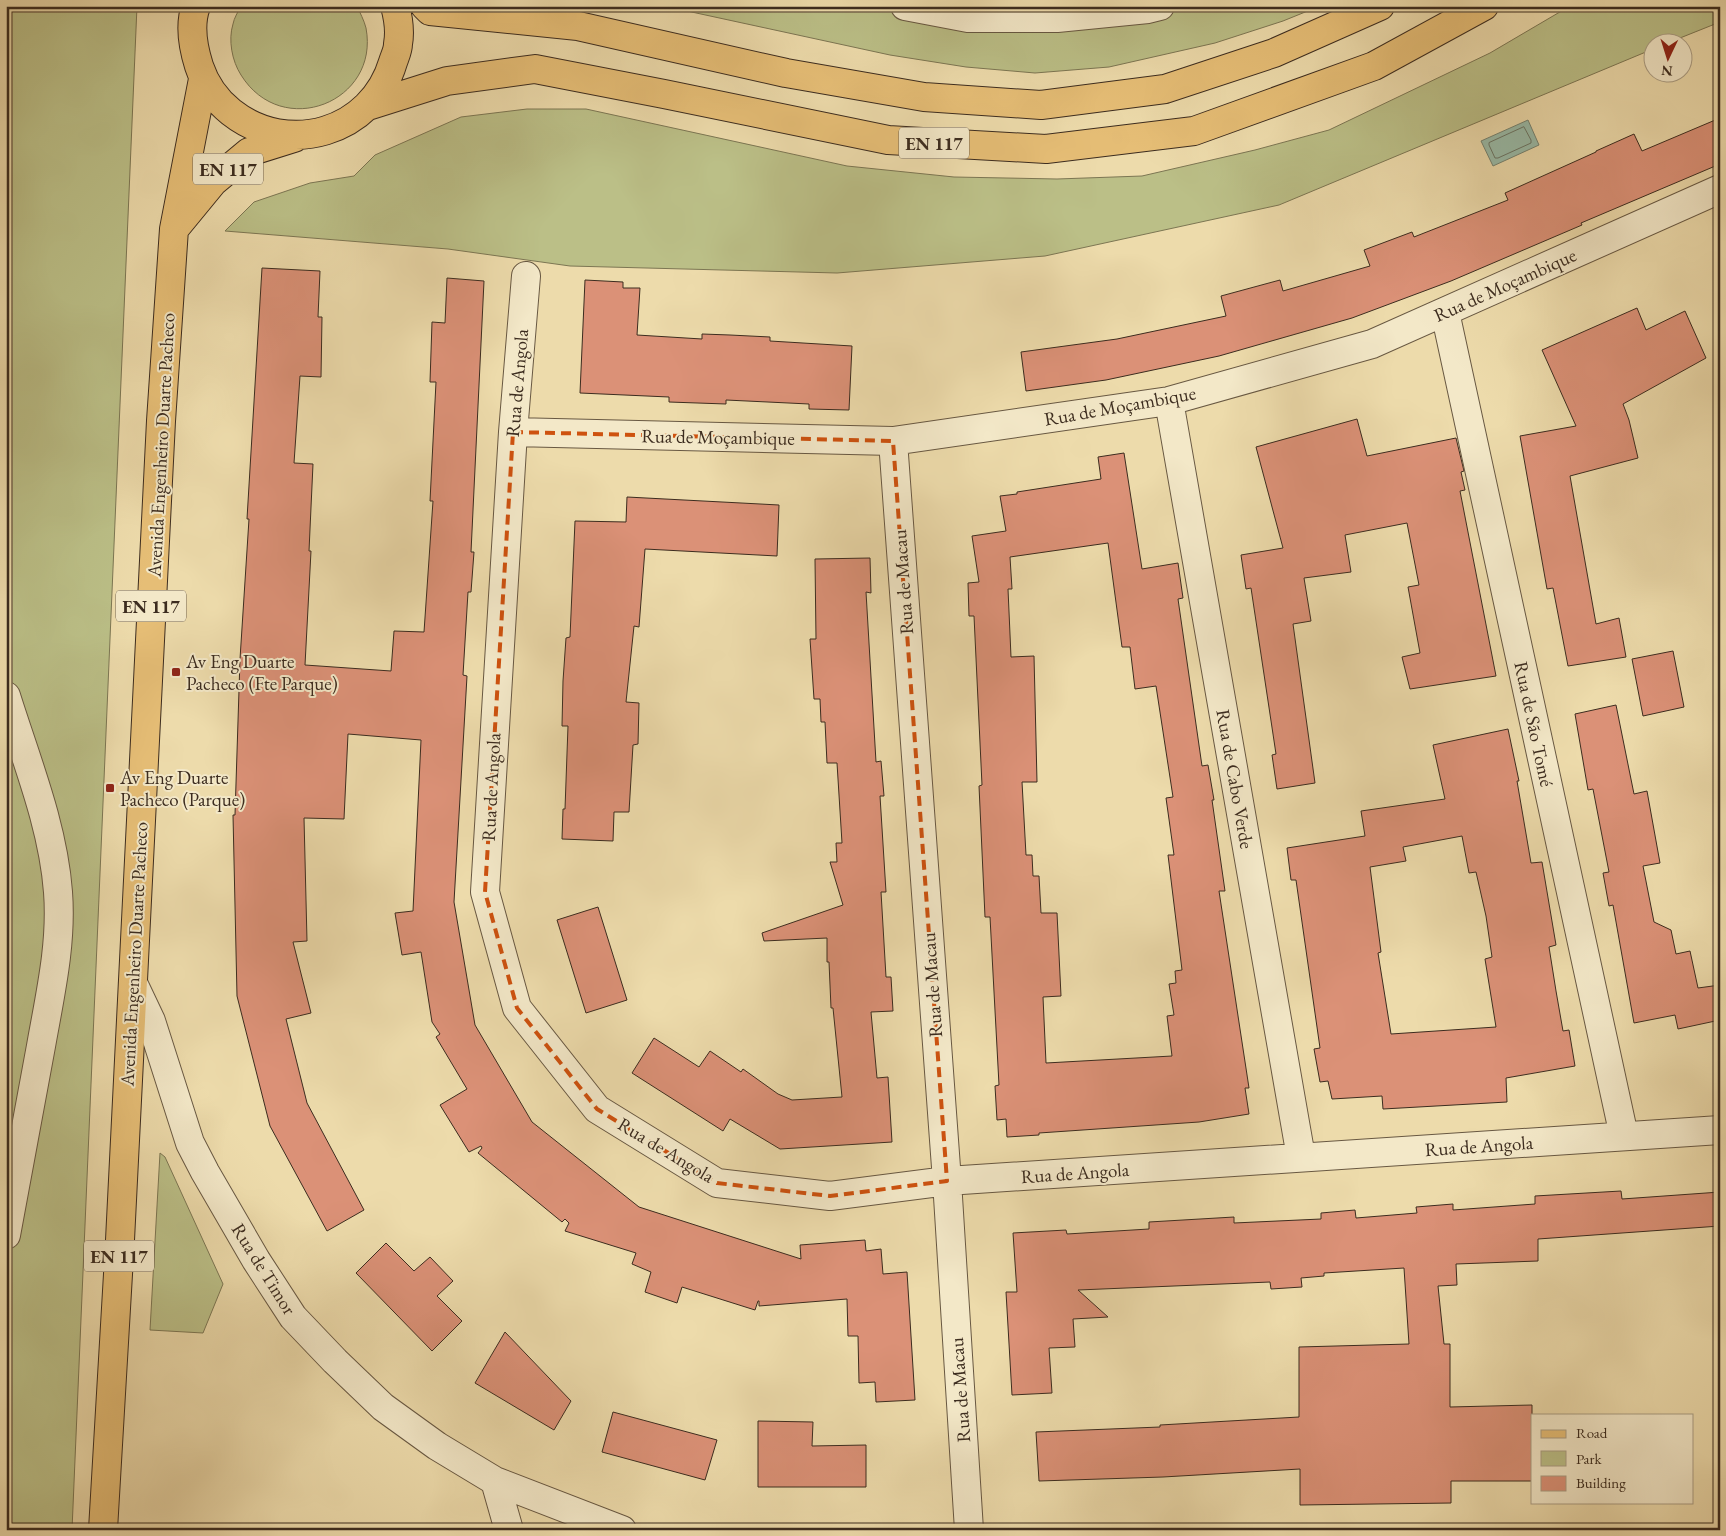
<svg xmlns="http://www.w3.org/2000/svg" width="1726" height="1536" viewBox="0 0 1726 1536" font-family="'EB Garamond',serif">
<style>
.green{fill:#bbbf87;stroke:#7c7653}
.water{fill:#99bba8;stroke:#748271}
.lines{fill:none;stroke-linecap:round;stroke-linejoin:round}
.shore{stroke:#6a7464;stroke-width:1}
.building{fill:#db9177;stroke:#3c2c1f;fill-rule:evenodd}
.pedestrian-casing{stroke:#685842;stroke-width:30}
.minor-casing{stroke:#685842;stroke-width:30}
.tertiary-casing{stroke:#685842;stroke-width:30}
.primary-casing{stroke:#3c2c1f;stroke-width:30}
.pedestrian{stroke:#f3e8c8;stroke-width:28}
.minor{stroke:#f3e8c8;stroke-width:28}
.tertiary{stroke:#f3e8c8;stroke-width:28}
.primary{stroke:#e6be76;stroke-width:28}
.marked{fill:none;stroke:#ce520f;stroke-width:4;stroke-dasharray:10 6;stroke-linejoin:round}
.poi-dot{fill:#8f2418;stroke:#f3e8c8;stroke-width:2}
.labels{text-anchor:middle;dominant-baseline:central;stroke-width:4;stroke-linejoin:round;paint-order:stroke}
.shield{fill:#f3e8c8;stroke:#736452;stroke-width:1}
.shield-label{font-size:18px;font-weight:bold;fill:#3c2c1f}
.street-label{font-size:19px;fill:#3c2c1f;stroke:#f3e8c8}
.poi-label{font-size:19px;fill:#3c2c1f;stroke:#f3e8c8;text-anchor:start}
</style>
<rect width="100%" height="100%" fill="#eddbab"/>
<filter id="stains"><feTurbulence type="fractalNoise" baseFrequency=".004" numOctaves="4"/><feColorMatrix values="0 0 0 0 .2 0 0 0 0 .09 0 0 0 0 .02 0 0 0 .5 -.17"/></filter>
<radialGradient id="worn" r=".72"><stop offset=".6" stop-color="#630" stop-opacity="0"/><stop offset="1" stop-color="#630" stop-opacity=".3"/></radialGradient>
<!-- green -->
<path class="green" d="M6,6h131l-65,1524h-66z
M241,6h116c3,7 7,14 9,22 14,74 -84,113 -125,47 -9,-14 -13,-35 -8,-51 1,-6 5,-12 8,-18z
M664,6h656l-37,15 -68,22 -106,24 -74,6 -69,-6 -76,-12z
M1570,6h150v16l-50,20h-16l-1,7 -374,156 -234,51 -208,17 -267,-7 -122,-17 -223,-18 29,-29 56,-19 44,-7 21,-21 86,-38 66,-8h59l261,57 107,11 103,2 85,-3 113,-26 74,-20 161,-77z
M160,1153l5,4 58,127 -20,49 -53,-3z"/>
<!-- water -->
<path class="water" d="M1528,120l11,25 -46,21 -12,-25z"/>
<g class="lines">
<!-- shore -->
<path class="shore" d="M1524,127l7,13v3l-33,15h-3l-6,-13v-2z"/>
</g>
<!-- building -->
<path class="building" d="M1720,118v46l-139,59 1,2 -131,56 -99,37 -133,38 -113,24 -80,11 -5,-39 96,-13 109,-23 -5,-20 59,-16 3,11 87,-25 -6,-16 48,-18 2,5 94,-37 -3,-7 91,-41v-1l38,-17 8,17z
M262,268l58,3 -2,46h4l-1,60 -21,-1 -6,87 19,1 -4,87h2l-6,114 86,6 3,-40 30,1 9,-131h-3l6,-119h-6l2,-60 13,1 2,-45 37,3 -13,271h3l-3,40h-3l-5,83 4,1 -13,226 21,123 57,97 107,85 162,52 -1,-14 65,-5 1,11 15,-2 2,25 24,-2 8,128 -39,2 -1,-20 -16,1 -1,-47h-10l-1,-37 -88,7v-5h-1l-3,9 -73,-23 -5,16 -32,-11 6,-20 -19,-8 4,-11 -71,-22 4,-8 -4,-4 -3,3 -84,-69 4,-5 -1,-2 -12,6 -29,-47 27,-16 -31,-52 4,-3 -8,-12 -11,-70 -19,3 -7,-42 18,-2 8,-171 -73,-6 -4,85 -40,-1 3,123 -14,1 18,71 -25,6 21,84 57,107 -37,21 -57,-105 -33,-130 -4,-181h2l5,-156 9,-140h-2z
M585,280l38,2v6h17l-3,47 65,4v-5l28,1 40,2v4l82,5 -3,64 -40,-1v-5l-83,-4v4l-57,-2v-5l-89,-4z
M1637,308l9,22 39,-19 21,47 -83,46 6,16 9,38 -68,18 26,148 23,-6 7,39 -58,9 -15,-78 -6,1 -27,-153 56,-10 -34,-76z
M1357,419l10,37 89,-18 8,33 -3,1 4,18 -5,1 36,185 -86,13 -8,-32 18,-4 -12,-66 11,-2 -12,-62 -62,12 6,37 -47,6 7,43 -18,3 22,159 -38,6 -5,-34 4,-1 -25,-166 -5,1 -5,-34 42,-7 -27,-101z
M1124,453l18,116 36,-6 5,35 -5,1 24,167 6,-1 6,35h-2l13,91h-6l30,197h-4l4,26 -50,8 -160,11v2l-32,2 -1,-18 -9,1 -2,-34 4,-1 -9,-168h-5l-6,-131 3,-1 -8,-169h-5l-1,-33 11,-1 -7,-46 34,-5 -6,-35 17,-2v-2l84,-13 -3,-22zM1108,543l14,104h8l5,42 21,-3 17,111 -7,1 8,57h-6l14,115 -7,1 1,12 -7,1 5,31 -7,1 5,40 -126,7 -3,-66 18,-1 -4,-83h-16l-2,-37h-6l-1,-21h-6l-4,-73h15l-3,-126 -23,1 -3,-68h4l-2,-32z
M627,497l152,8 -2,51 -132,-7 -6,78 -5,-1 -8,76 13,1 -1,41 -5,1 -4,67h-15l-1,29 -51,-2 1,-30h2l3,-83h-6l1,-45 3,-43 4,-1 5,-116 51,1z
M870,558l1,35 -5,-1 10,170 5,-1 3,35h-4l6,96h-5l5,85h5l2,34 -22,1 6,66 11,-1 4,65 -112,7 -50,-30 -7,12 -91,-58 22,-35 45,29 11,-16 31,21 2,-3 35,25 14,6 50,-3 -9,-89h-2l-2,-46h-2v-24l-63,3 -2,-8 81,-28 -13,-43h7l-1,-19h6l-5,-80h-10l-2,-41h-4l-1,-23h-6l-4,-60h6l-1,-80z
M1673,651l11,56 -41,9 -11,-57z
M1616,705l18,89 13,-3 13,72 -17,3 11,56 17,8 5,24 14,-3 8,37 22,-3v35l-42,9 -3,-14 -41,8 -21,-118 -4,1 -6,-33 6,-1 -16,-83 -5,1 -13,-76z
M1508,729l11,52h-2l14,82 11,-1 14,83 -7,2 7,44 7,40 6,-1 6,36 -69,12 1,24 -124,7 -1,-13 -50,3 -4,-18 -8,1 -6,-33 6,-1 -24,-168h-5l-4,-32 78,-12 -4,-25 84,-12 -12,-54zM1462,836l7,37 7,-1 10,44 6,41 -7,2 11,68 -105,7 -13,-81 3,-1 -11,-85 36,-6 -3,-14z
M598,907l29,93 -41,13 -29,-93z
M1621,1191l1,8 98,-7v34l-182,13v22l-82,3 1,21 -19,1 6,58h6v63l82,-2v76h-81v22l-151,2v-36l-137,8 -124,4 -3,-49 124,-5v-2l139,-8v-70l110,-3 -5,-76 -80,5v3l-23,2 1,9 -31,2 -1,-7 -192,8 30,27 -35,2 2,28 -26,1 3,45 -40,2 -6,-103h11l-4,-59 53,-3 1,4 82,-5v-7l85,-5v6l87,-4v-6l34,-3 1,8 61,-5 -1,-6 37,-3v6l82,-6v-8z
M386,1243l28,28 16,-14 23,24 -16,15 25,25 -30,30 -76,-78z
M505,1332l66,69 -17,29 -79,-47z
M613,1412l104,28 -12,40 -103,-28z
M758,1421l55,1 -1,24 54,-1v42h-108z"/>
<g class="lines">
<defs>
<path id="pedestrian" d="M905,6l63,12h89l91,-9 12,-3
M6,696c20,64 47,129 52,196 4,52 -8,103 -17,154 -12,63 -23,126 -35,189"/>
<path id="minor" d="M526,276l-13,156 -28,460 32,116 80,101 120,74 113,13 117,-15 773,-51
M1445,312l179,824
M1169,401l132,756
M513,432l380,9 276,-40 203,-57 348,-155
M893,441l54,740 22,349"/>
<path id="tertiary" d="M133,983l18,38 39,122 15,29 51,88 37,57 42,44 48,46 54,39 58,35 127,49
M495,1481l14,49"/>
<path id="primary" d="M196,6c-7,19 -3,41 3,60 6,18 17,34 32,46 57,45 141,21 162,-50 2,-6 5,-12 5,-18 2,-11 0,-27 -3,-38
M425,6l5,5 148,15 208,47 138,24 117,8 124,-16 109,-36 106,-47
M368,106l79,-25 88,-12 129,25 224,46 158,9 148,-18 180,-65 110,-60
M176,227l37,-45 36,-30 45,-14
M103,1530l17,-290 41,-819 13,-192 29,-150"/>
</defs>
<!-- pedestrian casing -->
<use href="#pedestrian" class="pedestrian-casing"/>
<!-- minor casing -->
<use href="#minor" class="minor-casing"/>
<!-- tertiary casing -->
<use href="#tertiary" class="tertiary-casing"/>
<!-- primary casing -->
<use href="#primary" class="primary-casing"/>
<!-- pedestrian -->
<use href="#pedestrian" class="pedestrian"/>
<!-- minor -->
<use href="#minor" class="minor"/>
<!-- tertiary -->
<use href="#tertiary" class="tertiary"/>
<!-- primary -->
<use href="#primary" class="primary"/>
</g>
<!-- marked area -->
<path class="marked" d="M513,432l380,9 54,740 -117,15 -113,-13 -120,-74 -80,-101 -32,-116z"/>
<!-- markers -->
<g class="poi-dot">
<rect x="171" y="667" width="10" height="10" rx="2.5"/>
<rect x="105" y="783" width="10" height="10" rx="2.5"/>
</g>
<g class="labels">
<!-- shield labels -->
<g class="shield">
<rect x="899" y="127.5" width="70" height="31" rx="4"/>
<rect x="193" y="153.5" width="70" height="31" rx="4"/>
<rect x="116" y="590.5" width="70" height="31" rx="4"/>
<rect x="84" y="1240.5" width="70" height="31" rx="4"/>
</g>
<g class="shield-label">
<text x="934" y="143">EN 117</text>
<text x="228" y="169">EN 117</text>
<text x="151" y="606">EN 117</text>
<text x="119" y="1256">EN 117</text>
</g>
<!-- street labels -->
<g class="street-label">
<text transform="translate(1505 285) rotate(-24)">Rua de Moçambique</text>
<text transform="translate(517 383) rotate(-85)">Rua de Angola</text>
<text transform="translate(1120 406) rotate(-10)">Rua de Moçambique</text>
<text transform="translate(718 437) rotate(1)">Rua de Moçambique</text>
<text transform="translate(161 445) rotate(-87)">Avenida Engenheiro Duarte Pacheco</text>
<text transform="translate(903 582) rotate(-94)">Rua de Macau</text>
<text transform="translate(1534 724) rotate(78)">Rua de São Tomé</text>
<text transform="translate(1235 779) rotate(80)">Rua de Cabo Verde</text>
<text transform="translate(491 787) rotate(-87)">Rua de Angola</text>
<text transform="translate(134 954) rotate(-87)">Avenida Engenheiro Duarte Pacheco</text>
<text transform="translate(932 985) rotate(-94)">Rua de Macau</text>
<text transform="translate(1479 1146) rotate(-4)">Rua de Angola</text>
<text transform="translate(666 1150) rotate(31)">Rua de Angola</text>
<text transform="translate(1075 1173) rotate(-4)">Rua de Angola</text>
<text transform="translate(264 1269) rotate(58)">Rua de Timor</text>
<text transform="translate(960 1390) rotate(-94)">Rua de Macau</text>
</g>
<!-- poi labels -->
<g class="poi-label">
<text x="186" y="661">Av Eng Duarte<tspan x="186" dy="22">Pacheco (Fte Parque)</tspan></text>
<text x="120" y="777">Av Eng Duarte<tspan x="120" dy="22">Pacheco (Parque)</tspan></text>
</g>
</g>
<!-- margin -->
<rect width="1726" height="1536" fill="none" stroke="#eddbab" stroke-width="25"/>
<rect x="8" y="8" width="1711" height="1521" fill="none" stroke="#3c2c1f" stroke-width="2.5"/>
<rect x="12" y="12" width="1701" height="1511" fill="none" stroke="#3c2c1f"/>
<!-- legend -->
<rect x="1531" y="1414" width="162" height="90" fill="#f3e8c8" stroke="#aa9d84"/>
<rect x="1541" y="1430" width="25" height="8" fill="#e6be76" stroke="#aa9d84"/>
<text x="1576" y="1438" font-size="15" fill="#3c2c1f">Road</text>
<rect x="1541" y="1451" width="25" height="15" fill="#bbbf87" stroke="#aa9d84"/>
<text x="1576" y="1464" font-size="15" fill="#3c2c1f">Park</text>
<rect x="1541" y="1476" width="25" height="15" fill="#db9177" stroke="#aa9d84"/>
<text x="1576" y="1488" font-size="15" fill="#3c2c1f">Building</text>
<!-- north arrow -->
<g transform="translate(1668 58) rotate(184)"><circle r="24" fill="#f3e8c8" stroke="#aa9d84"/>
<path d="M0-4L9 19L0 12L-9 19Z" fill="#8f2418"/>
<text y="-8" font-size="14" font-weight="bold" text-anchor="middle" fill="#3c2c1f">N</text>
</g>
<rect width="100%" height="100%" filter="url(#stains)"/>
<rect width="100%" height="100%" fill="url(#worn)"/>
</svg>
